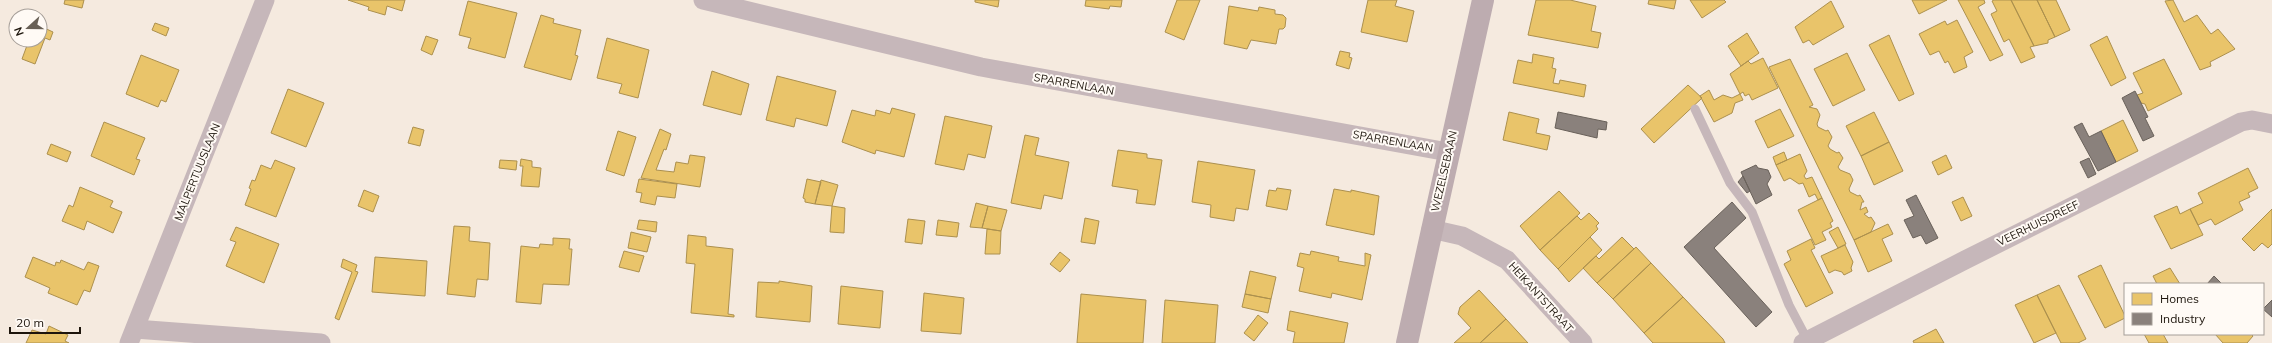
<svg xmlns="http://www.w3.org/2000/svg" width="2272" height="343" viewBox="0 0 2272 343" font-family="Mulish,sans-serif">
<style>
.homes{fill:#e9c46a;stroke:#ac904e}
.industry{fill:#8a817c;stroke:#69615a}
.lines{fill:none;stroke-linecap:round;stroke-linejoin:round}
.lane{stroke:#c6b7ba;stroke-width:9}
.street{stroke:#c6b7ba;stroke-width:19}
.secondary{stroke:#bdacb0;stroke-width:22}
.labels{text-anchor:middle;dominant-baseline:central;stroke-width:4;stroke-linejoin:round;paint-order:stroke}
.street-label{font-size:11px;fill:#1d150c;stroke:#fffaf5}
</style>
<rect width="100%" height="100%" fill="#f5eadf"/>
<!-- homes -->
<path class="homes" d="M65,0h19l-2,8 -18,-4z
M348,0h57l-3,11 -15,-5 -2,9 -17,-5 1,-3z
M975,0h24l-1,7 -23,-5z
M1086,0h36l-1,7 -11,-1 -1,3 -24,-3z
M1177,0h23l-16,40 -19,-8z
M1368,0h29l-2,6 19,5 -7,31 -46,-10z
M1536,0h34l26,6 -5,25 10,2 -3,15 -70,-13z
M1649,0h27l-2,9 -26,-5z
M1690,0h34l2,2 -24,16z
M1912,0h35l-28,14z
M1958,0h26l1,3 -7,4 25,48 -13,6z
M1994,0h17l23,46 -4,1 5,10 -14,6 -12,-24 -5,3 -13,-28 6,-3 -5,-10z
M2011,0h26l18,37 -7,3v3l-14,3z
M2037,0h19l14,30 -15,7z
M2173,0l11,22 13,-7 14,19 7,-5 17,20 -25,13 1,4 -11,4 -35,-69z
M468,1l49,12 -12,45 -37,-10 3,-10 -12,-3z
M1831,1l13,26 -31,18 -4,-5 -6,3 -8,-16z
M1229,6l29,5 1,-4 16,3v4l8,1 3,3 -1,9 -2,2h-4l-3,15 -25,-4 -4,9 -23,-5z
M541,15l13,4 -1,4 28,7 -6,25 3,1 -7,24 -47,-13z
M1957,20l16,32 -9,5 3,10 -13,6 -6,-12 -3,2 -6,-12 -9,4 -11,-21 26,-13 2,4z
M155,23l14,5 -3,8 -14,-6z
M40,26l13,6 -3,8 -5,-2 -10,26 -13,-5 7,-19h11z
M1747,33l12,20 -18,13 -13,-20z
M1889,35l25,59 -15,7 -30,-56z
M426,36l12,4 -6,15 -11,-5z
M2107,36l19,42 -15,8 -21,-41z
M607,38l42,12 -11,48 -19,-5 3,-9 -25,-6z
M1340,51l10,2 -1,4 3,1 -3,11 -13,-4z
M1847,53l18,37 -32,16 -19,-37z
M1533,54l21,4 -2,10 4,1 -3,14 6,1 1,-4 26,5 -2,12 -71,-14 5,-23 14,3z
M141,55l38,15 -13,32 -5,-2 -3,7 -32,-13z
M1763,58l15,30 -26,12 -3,-6 -4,2 -2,-4 -3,2 -10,-20 18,-13 3,3z
M1790,59l23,46 -4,2 8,2 3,6 -3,9 1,3 8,4 2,-1 4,7 -4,9 2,3 7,4 2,-1 4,6 -5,9 2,3 10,4 3,6 -4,9 1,3 8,4 2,-1 4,7h-2l-2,8 6,-3 2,5 -4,2 5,4 2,-1 4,6 -4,9 -17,8 -85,-173z
M2164,59l18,35 -34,17 -3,-7 -4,-1 -4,-8 6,-2 -10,-20z
M712,71l37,13 -8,31 -38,-10z
M777,76l59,15 -9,35 -31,-8 -2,9 -28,-7z
M1688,85l14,13 -48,45 -13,-14z
M288,89l36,14 -18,44 -35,-14z
M1709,90l5,10 9,-5 9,3 8,-4 3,6 -8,3 -3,10 -18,9 -14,-26z
M892,108l23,6 -11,43 -28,-7 -1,4 -33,-12 10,-32 23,6 1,-6 14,4z
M1780,109l14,27 -26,12 -13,-27z
M1509,112l30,7 -3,14 14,3 -3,14 -44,-10z
M1874,112l15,30 -28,14 -15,-30z
M945,116l47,10 -7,32 -17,-4 -4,16 -29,-6z
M2123,120l15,31 -22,11 -15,-31z
M104,122l41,16 -9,21 4,1 -6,15 -43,-19z
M413,127l11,3 -4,16 -12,-3z
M660,129l11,5 -5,16 -2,-1 -8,21 18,2 2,-10 12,2 2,-9 15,2 -5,30 -59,-9z
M618,131l18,6 -12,39 -18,-6z
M1025,135l14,3 -4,17 34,7 -7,37 -18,-4 -3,14 -30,-6z
M1889,142l14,29 -29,14 -13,-29z
M51,144l20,8 -4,10 -20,-8z
M1118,150l29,4v4l15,2 -7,45 -19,-2 2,-13 -26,-4z
M1784,152l3,8 -11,5 -3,-8z
M1800,154l7,17 -3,5 2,3 6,-2 10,21 -4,2 -3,-6 -6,3 -6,-14 -4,1 -9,-6 -6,3 -8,-16z
M1946,155l6,13 -14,7 -6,-13z
M521,159l11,2v6l9,1 -2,19 -18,-1 2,-20h-3z
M275,160l20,8 -19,49 -31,-12 6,-16 -2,-1 3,-8 3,1 6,-16 10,4z
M500,160l17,1 -1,9 -17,-2z
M1198,161l57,9 -7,40 -12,-2 -2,13 -24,-4 1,-12 -19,-3z
M2248,168l10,20 -10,5 2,4 -11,5 4,8 -28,15 -4,-6 -13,6 -8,-16 13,-6 -5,-10z
M639,179l38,5 -2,14 -18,-2 -2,9 -15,-3 2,-9 -6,-1z
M807,179l14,3 -6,22 -10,-2v-3l-2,-1z
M821,180l17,5 -6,21 -17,-2z
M80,187l33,14 -3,6 12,5 -9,21 -26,-12 -3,9 -22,-9 7,-16 4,2z
M1277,188l14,2 -4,20 -21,-4 3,-16 7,1z
M1334,189l17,3v-2l28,6 -5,39 -48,-10z
M364,190l15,6 -6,16 -15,-6z
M1559,191l21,22 -40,37 -20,-24z
M1963,197l9,19 -11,5 -9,-19z
M1822,198l11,23 -3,2 2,4 -10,5 4,8 -11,5 -17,-35z
M976,203l12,3 -6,22 -12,-1z
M832,206l13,2 -1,25 -14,-1z
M988,206l19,4 -6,21 -19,-3z
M2177,206l3,8 10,-5 13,26 -32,14 -17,-33z
M2272,209v35l-4,4 -6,-5 -8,8 -12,-12z
M1589,213l10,10 -3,3 2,3 -40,40 -18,-19 37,-34 4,4z
M1085,218l14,3 -4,23 -14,-2z
M908,219l17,2 -3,23 -17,-2z
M639,220l18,2 -1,10 -19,-3z
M938,220l21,3 -2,14 -21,-2z
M1888,224l5,10 -11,5 10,22 -24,11 -14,-32z
M454,226l16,1 -1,14 21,2 -2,37 -11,-1 -2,18 -28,-3z
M236,227l43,17 -15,39 -38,-17 10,-24 -6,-2z
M1838,227l8,17 -8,4 -9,-16z
M987,229l14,2 -1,23h-15z
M631,232l20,5 -4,15 -19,-4z
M688,235l18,2v9l27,3 -5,65 6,1v2l-43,-4 4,-49 -9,-1z
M1590,237l12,13 -33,32 -11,-13z
M1622,237l12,12 -37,34 -14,-15 13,-12 3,3z
M553,238l17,1 -1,10h3l-3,36 -26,-1 -2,20 -25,-2 5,-56 18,2 1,-4 13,1z
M1811,239l4,9 -4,2 22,43 -27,14 -22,-43 7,-4 -4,-9z
M1845,245l8,17 -2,6 1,3 -8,4 -2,-3 -7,-2 -6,3 -8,-17z
M1636,247l15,16 -38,36 -16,-16z
M624,251l20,5 -5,16 -20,-5z
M1311,251l28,6 -1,4 27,5v-13l6,2 -9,45 -30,-7 -1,5 -32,-7 5,-23 -7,-2 3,-13 10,2z
M1060,252l10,8 -10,12 -10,-8z
M33,257l22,9 1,-4 4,1 1,-3 23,10 4,-8 11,4 -9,26 -6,-2 -7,15 -29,-12 2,-5 -25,-11z
M375,257l52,4 -2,35 -53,-4z
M343,259l14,6 -2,6 3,1 -19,48 -4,-2 17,-46 -11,-5z
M1651,263l32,34 -39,36 -31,-34z
M2101,265l24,51v2l-20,10 -27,-52z
M2170,268l10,16h-23l-4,-8z
M1250,271l26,6 -5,22 -26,-5z
M779,281l33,5 -2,36 -54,-5 2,-35 21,1z
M2059,285l27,54 -8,4h-17l-24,-48z
M841,286l42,5 -3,37 -42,-4z
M1479,290l27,29 -26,24h-26l17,-15 -13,-14 2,-7z
M924,293l40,5 -3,36 -40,-3z
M1081,294l65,6 -3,43h-66z
M1245,294l26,5 -3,14 -26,-6z
M2037,295l19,38 -22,10 -19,-38z
M1683,297l40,42 2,4h-72l-9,-10z
M1165,300l53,5 -3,38h-53z
M1290,311l58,12 -4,20h-51l2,-11 -8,-2z
M1258,315l10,8 -14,18 -10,-8z
M1506,319l22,24h-48z
M49,326l19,9 -3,6 4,2h-43l6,-13 14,4z
M1936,329l8,14h-30l-1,-2z
M2144,334h19l5,9h-19z
M2215,334h36l2,2 -6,7h-24z"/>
<!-- industry -->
<path class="industry" d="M2135,91l13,26 -3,1 9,18 -11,5 -21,-43z
M1558,112l49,10 -1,8 -8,-1 -1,9 -42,-10z
M2082,123l7,14 12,-6 15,31 -18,9 -24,-44z
M2089,158l7,16 -8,4 -8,-16z
M1756,165l2,3 10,2 3,7 -4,7 5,11 -16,9 -15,-32z
M1743,176l7,15 -3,2 -9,-11z
M1916,195l22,43 -12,6 -5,-9 -8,3 -9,-18 10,-4 -8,-16z
M1732,202l14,16 -32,30 58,64 -16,15 -72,-80z
M2214,276l8,8h-15z
M2272,300v17l-9,-8z"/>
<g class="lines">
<!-- lane -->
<path class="lane" d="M1695,109l35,74 22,29 37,93 19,36"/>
<!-- street -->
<path class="street" d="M703,0l278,67 467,85
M1431,229l31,7 45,24 76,83
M135,329l186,14
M129,343l136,-343
M1803,343l162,-83 276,-138 11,-2 20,4"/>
<!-- secondary -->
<path class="secondary" d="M1407,343l76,-343"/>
</g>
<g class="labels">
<!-- street labels -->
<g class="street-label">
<text transform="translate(1074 84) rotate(10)">SPARRENLAAN</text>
<text transform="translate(1393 141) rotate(10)">SPARRENLAAN</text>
<text transform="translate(1444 171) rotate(-77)">WEZELSEBAAN</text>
<text transform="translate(197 172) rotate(-68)">MALPERTUUSLAAN</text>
<text transform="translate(2038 223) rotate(-26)">VEERHUISDREEF</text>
<text transform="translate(1541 297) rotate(48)">HEIKANTSTRAAT</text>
</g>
</g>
<!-- legend -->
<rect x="2124" y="283" width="140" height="52" fill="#fffaf5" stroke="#a59e98"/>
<rect x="2132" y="293" width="20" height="12" fill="#e9c46a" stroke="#a59e98"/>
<text x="2160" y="303" font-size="12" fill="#1d150c">Homes</text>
<rect x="2132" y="313" width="20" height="12" fill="#8a817c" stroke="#a59e98"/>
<text x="2160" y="323" font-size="12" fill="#1d150c">Industry</text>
<!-- north arrow -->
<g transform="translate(28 28) rotate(249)"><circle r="19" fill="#fffaf5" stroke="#a59e98"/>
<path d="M0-3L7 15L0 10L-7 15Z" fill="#696056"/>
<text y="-6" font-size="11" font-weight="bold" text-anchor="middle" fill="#1d150c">N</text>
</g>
<!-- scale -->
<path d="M10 327v6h70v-6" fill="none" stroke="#1d150c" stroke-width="2"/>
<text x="16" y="327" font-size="12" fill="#1d150c" stroke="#fffaf5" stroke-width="3" paint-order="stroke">20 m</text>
</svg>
